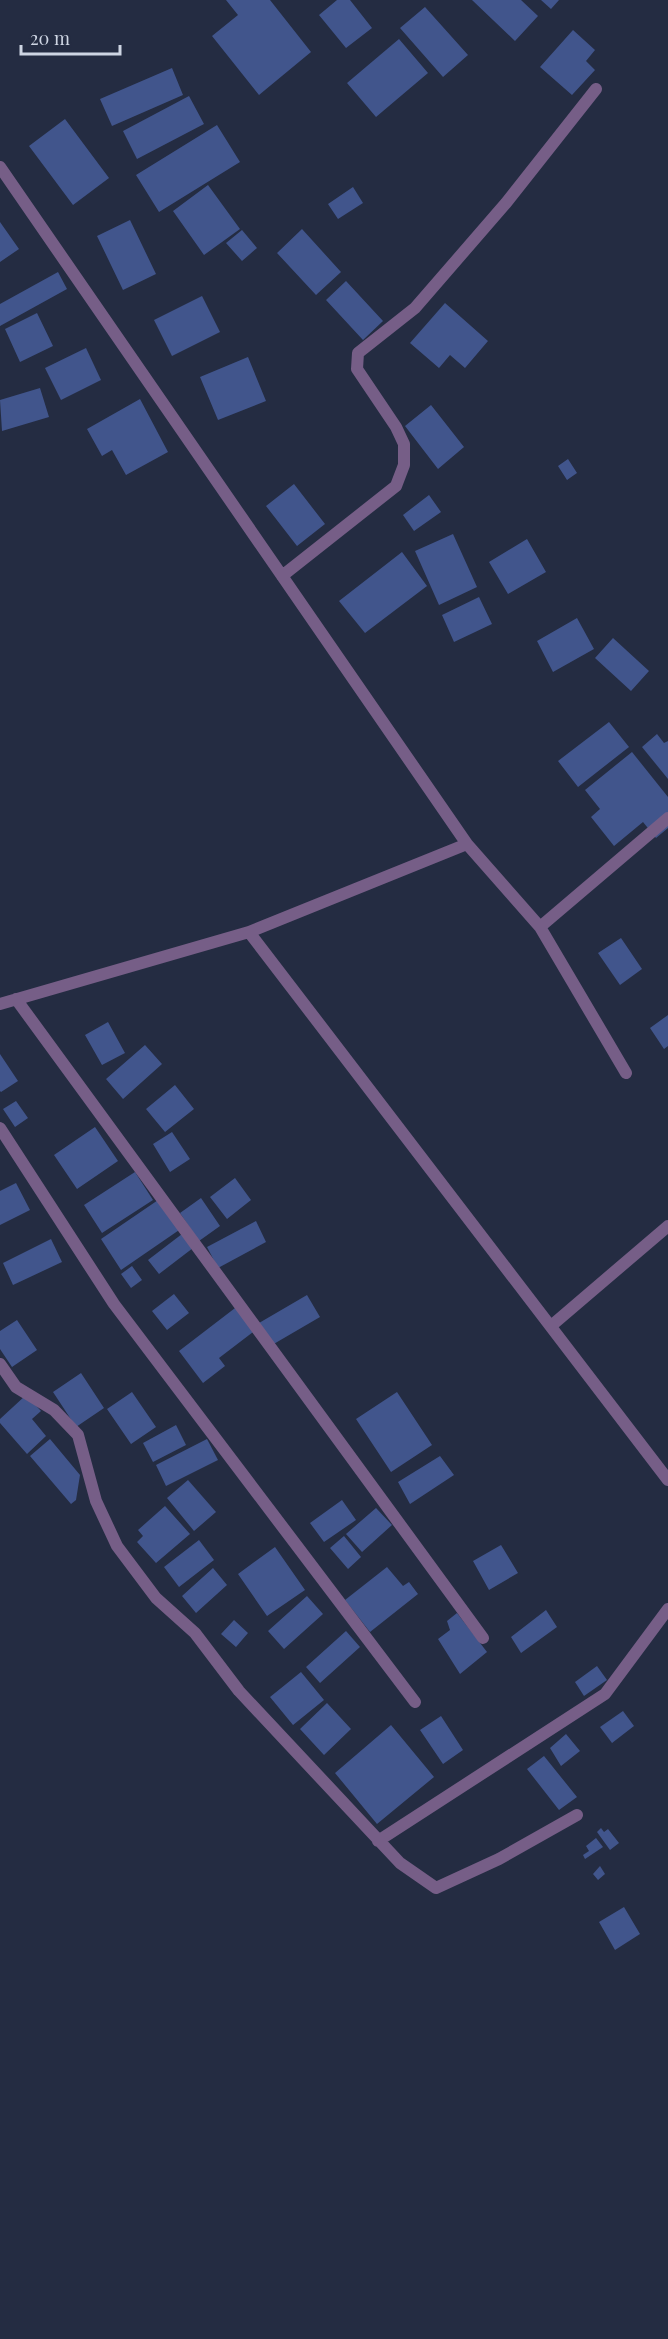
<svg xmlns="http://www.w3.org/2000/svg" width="668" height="2339" viewBox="0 0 668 2339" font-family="'Playfair Display',serif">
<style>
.building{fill:#41558c}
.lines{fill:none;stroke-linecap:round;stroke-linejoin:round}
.minor{stroke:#765e87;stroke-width:12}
</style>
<rect width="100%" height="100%" fill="#242c42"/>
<!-- building -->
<path class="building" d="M226,0h44l41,52 -52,43 -47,-59 26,-21z
M337,0h13l22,28 -26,20 -27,-33z
M472,0h49l17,16 -23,25z
M541,0h18l-8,9z
M425,7l43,48 -25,22 -43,-49z
M573,30l22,20 -9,11 9,9 -23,25 -32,-28z
M399,39l29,34 -52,44 -29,-34z
M172,68l11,27 -71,31 -12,-27z
M189,96l15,28 -67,35 -14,-28z
M65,119l44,59 -36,27 -44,-59z
M217,125l23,37 -81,50 -23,-37z
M208,185l32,44 -36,26 -31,-44z
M353,187l10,16 -25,16 -10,-15z
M130,220l26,54 -33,16 -26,-54z
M0,222l19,27 -19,13z
M302,229l39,43 -25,23 -39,-42z
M242,230l15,18 -15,13 -16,-18z
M58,272l9,17 -67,37v-22z
M346,281l37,40 -20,19 -37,-40z
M202,296l18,36 -48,24 -18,-36z
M445,303l43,38 -23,27 -15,-13 -11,13 -29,-25z
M37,313l16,33 -33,16 -15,-33z
M86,348l15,32 -40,20 -16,-32z
M248,357l18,44 -48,19 -18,-43z
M40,388l9,29 -47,14 -2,-31z
M140,399l28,53 -42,23 -14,-25 -10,6 -15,-27z
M431,405l33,42 -26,22 -33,-43z
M568,459l9,14 -10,7 -9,-14z
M294,484l31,40 -28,22 -31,-40z
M429,495l12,17 -27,19 -11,-16z
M453,534l24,53 -38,18 -24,-54z
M527,539l19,33 -38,22 -19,-32z
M402,552l25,34 -62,47 -26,-32z
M479,597l13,27 -38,18 -12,-27z
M577,618l17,31 -41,23 -16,-31z
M613,638l36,33 -18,20 -36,-33z
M609,722l20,25 -51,40 -20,-26z
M657,734l7,9 4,-2v38l-26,-32z
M632,752l36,45v31l-12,10 -13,-16 -29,24 -23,-29 9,-8 -15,-19z
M621,938l21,31 -22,16 -22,-32z
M668,1015v31l-4,3 -14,-21z
M108,1022l17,31 -23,12 -17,-30z
M145,1045l17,19 -39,35 -17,-20z
M0,1054l18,27 -17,11 -1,-1z
M175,1085l19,24 -29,23 -19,-23z
M16,1101l12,17 -13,9 -12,-18z
M95,1127l23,34 -41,28 -23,-34z
M172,1132l18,27 -20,13 -17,-28z
M135,1172l18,28 -51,33 -18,-28z
M235,1178l16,22 -24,19 -17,-22z
M16,1183l14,27 -30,15v-34z
M164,1196l21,30 -64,44 -20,-31z
M201,1198l19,28 -21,15 -19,-28z
M256,1221l10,21 -48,26 -11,-21z
M182,1234l11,14 -34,26 -11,-14z
M51,1239l11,23 -49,23 -10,-22z
M132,1266l10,14 -11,8 -10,-14z
M174,1294l15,19 -22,17 -15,-19z
M307,1295l13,22 -48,28 -13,-22z
M239,1305l18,24 -38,29 6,8 -22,17 -24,-32z
M17,1320l20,30 -25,17 -12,-18v-18z
M81,1373l23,35 -28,19 -23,-35z
M132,1392l24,35 -25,17 -24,-35z
M397,1392l35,53 -41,27 -35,-53z
M26,1395l15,16 -9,8 14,17 -19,18 -27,-31v-4z
M176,1425l10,20 -33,17 -10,-19z
M50,1439l30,36 -4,25 -5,4 -41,-48z
M207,1439l11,21 -52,26 -10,-21z
M440,1456l14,19 -44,29 -12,-22z
M188,1480l28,32 -22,19 -27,-33z
M342,1500l14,20 -32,22 -14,-19z
M165,1506l25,28 -34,29 -19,-21 6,-6 -5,-6z
M376,1508l16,17 -30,27 -16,-18z
M344,1536l17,21 -13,12 -18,-21z
M199,1540l15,20 -35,27 -15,-20z
M501,1545l17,28 -29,17 -16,-29z
M275,1547l30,43 -38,26 -29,-42z
M387,1567l16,19 6,-4 9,12 -48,38 -25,-32z
M213,1568l14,17 -31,28 -14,-17z
M307,1596l16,18 -39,35 -16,-18z
M546,1610l11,17 -36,26 -10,-16z
M457,1613l30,39 -27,22 -22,-35 12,-9 -3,-9z
M234,1620l14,13 -12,14 -15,-13z
M346,1631l14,16 -40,36 -14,-16z
M597,1666l10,14 -23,16 -9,-14z
M301,1672l23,28 -31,25 -23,-28z
M327,1703l24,26 -27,26 -24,-26z
M623,1711l11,15 -22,17 -12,-16z
M441,1716l22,34 -20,14 -23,-34z
M391,1725l43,52 -57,47 -42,-51z
M566,1734l14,17 -19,15 -11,-18z
M544,1756l33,41 -18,13 -32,-41z
M601,1828l3,4 4,-3 11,14 -9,7 -13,-18z
M596,1838l7,9 -18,12 -2,-4 6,-4 -3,-5z
M600,1866l5,8 -7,6 -5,-6z
M624,1907l16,27 -25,16 -16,-28z"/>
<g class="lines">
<!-- minor -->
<path class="minor" d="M0,167l467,677 73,83 86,146
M282,576l114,-90 8,-21v-21l-8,-17 -39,-58 1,-16 57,-45 91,-105 90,-114
M540,927l128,-109
M249,932l419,548
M16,999l467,639
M0,1004l249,-72 218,-88
M0,1128l114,176 301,398
M551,1326l117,-100
M0,1364l16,23 38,23 24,25 18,66 21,45 39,52 39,35 44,58 161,172 36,25 63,-29 78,-44
M378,1841l227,-147 63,-85"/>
</g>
<!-- scale -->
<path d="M21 45v9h99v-9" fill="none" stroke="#ced5e3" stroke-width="3"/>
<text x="30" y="45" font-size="18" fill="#ced5e3" stroke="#242c42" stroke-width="4.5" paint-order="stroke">20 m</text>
</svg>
